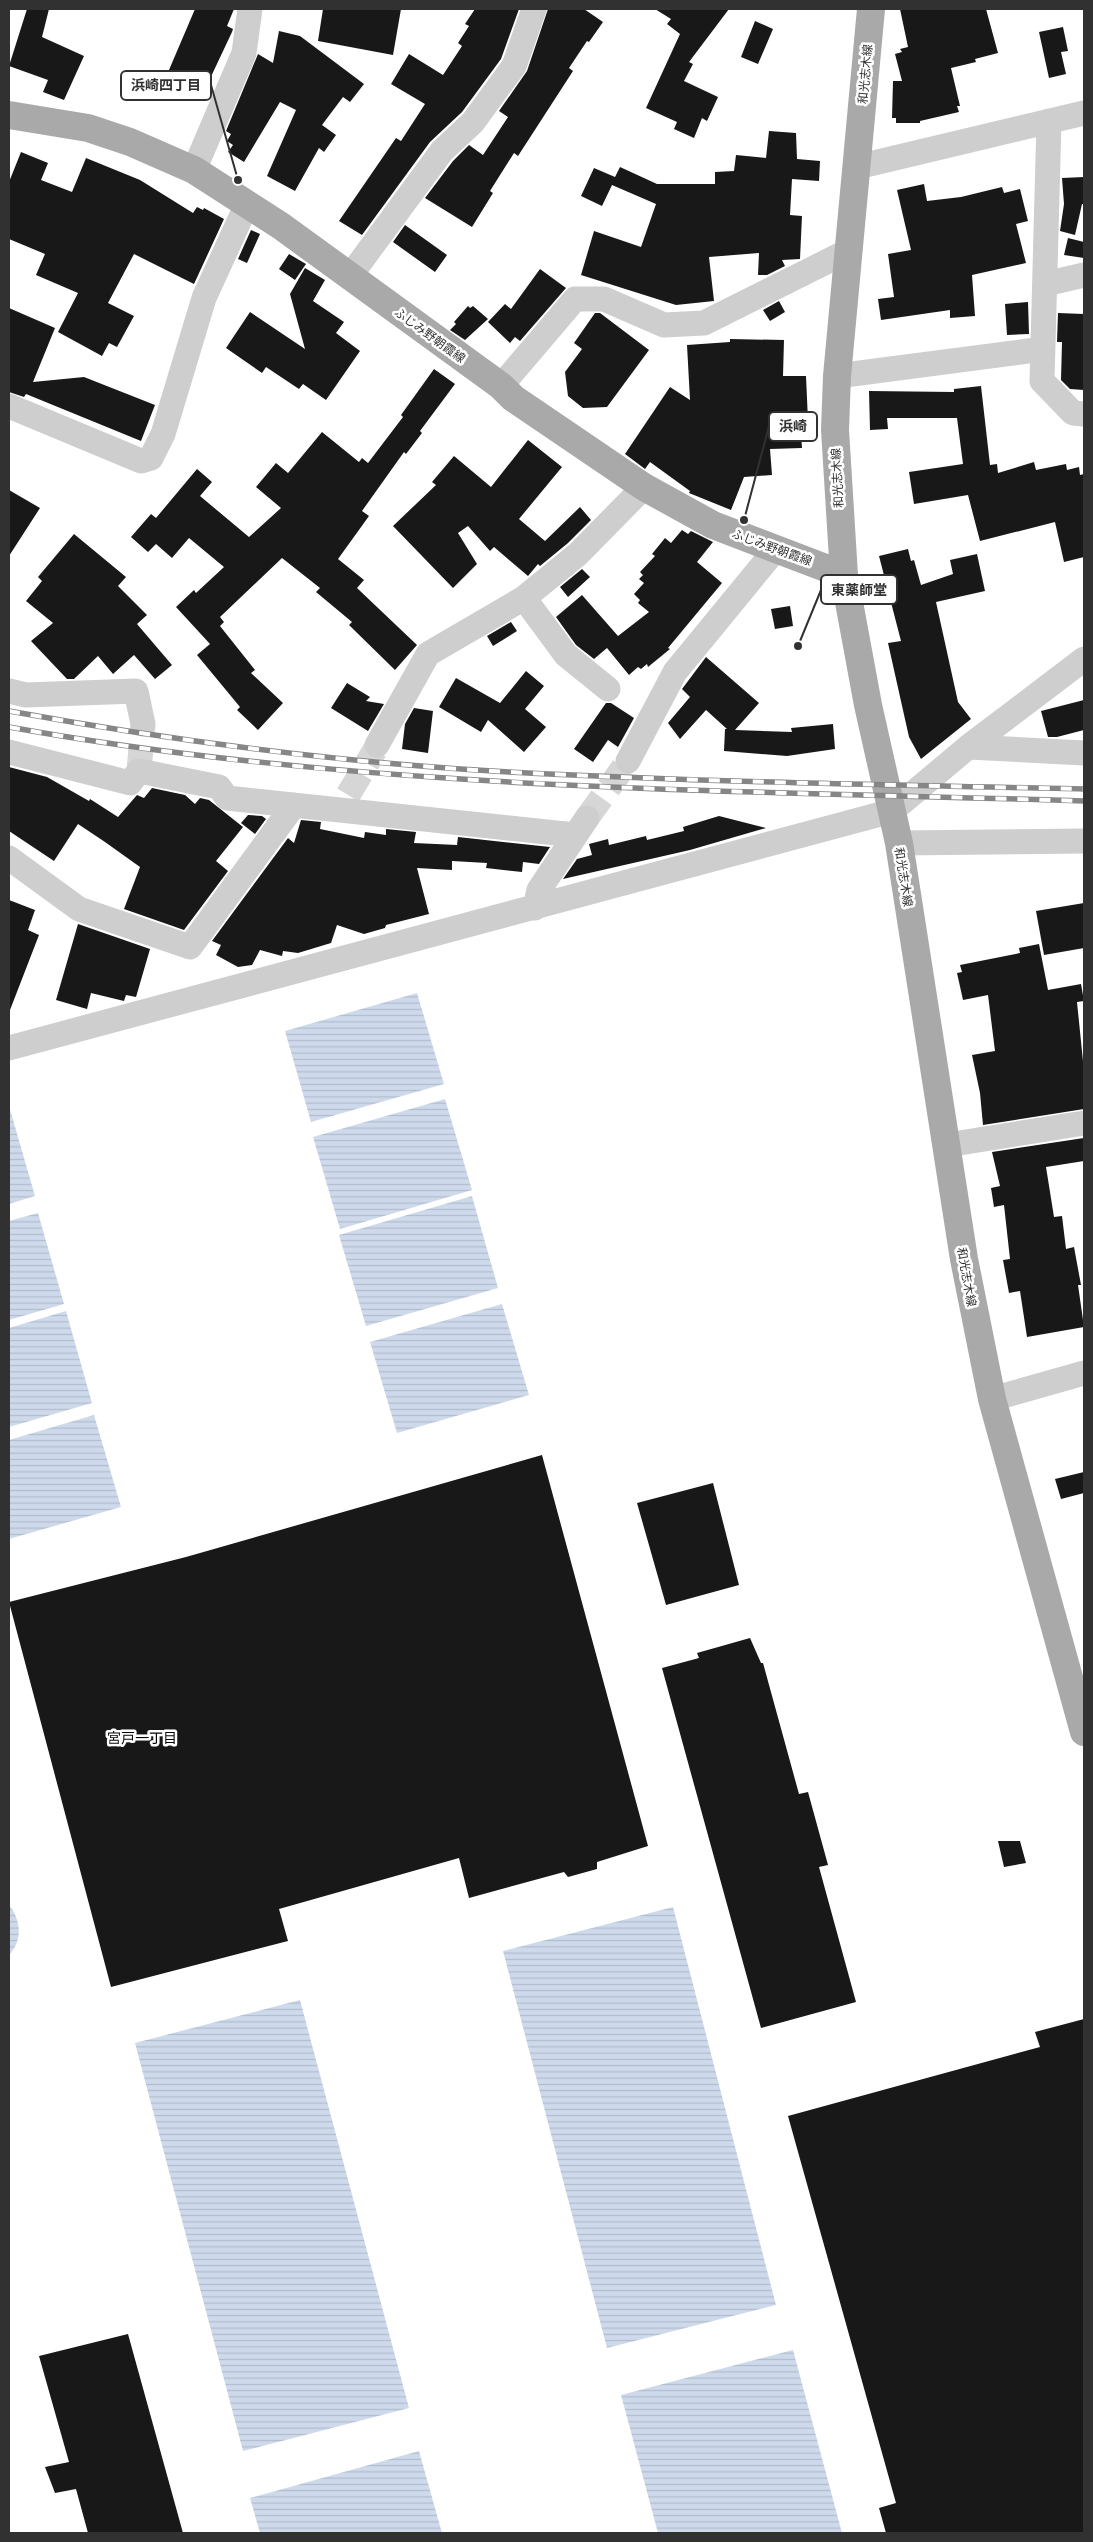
<svg xmlns="http://www.w3.org/2000/svg" width="1093" height="2542" viewBox="0 0 1093 2542" font-family="Poppins,'Noto Sans JP',sans-serif">
<style>
.water{fill:url(#water-rules)}
.building{fill:#181818}
.lines{fill:none;stroke-linecap:round;stroke-linejoin:round}
.minor-tunnel{stroke:#d6d6d6;stroke-width:25;stroke-dasharray:25 12;stroke-linecap:butt}
.minor{stroke:#cecece;stroke-width:25}
.major{stroke:#a9a9a9;stroke-width:28}
.rail-casing{stroke:#868686;stroke-width:5.5}
.rail{stroke:#fff;stroke-width:4;stroke-dasharray:11;stroke-linecap:butt}
.labels{text-anchor:middle;dominant-baseline:central;stroke-width:5;stroke-linejoin:round;paint-order:stroke}
.street-label{font-size:12px;fill:#313131;stroke:#fff}
.neighbourhood-label{font-size:14px;fill:#000;stroke:#fff}
.leader{fill:none;stroke:#313131;stroke-width:2}
.callout-dot{fill:#313131;stroke:#fff;stroke-width:2}
.callout{fill:#fff;stroke:#313131;stroke-width:2}
.callout-label{font-size:14px;text-anchor:middle;font-weight:bold;fill:#313131}
</style>
<defs>
<pattern id="water-rules" width="6" height="5" patternUnits="userSpaceOnUse" patternTransform="scale(1.25)"><rect width="6" height="5" fill="#cedaec"/><path d="M0 2.5h6" fill="none" stroke="#b1bccb"/></pattern>
</defs>
<rect width="100%" height="100%" fill="#fff"/>
<!-- water -->
<path class="water" d="M417,993l27,91 -133,38 -26,-91z
M445,1099l27,91 -132,39 -27,-92z
M9,1106l26,90 -26,8z
M472,1196l26,92 -132,38 -27,-91z
M38,1213l26,91 -55,16v-99z
M502,1304l27,91 -132,38 -27,-91z
M66,1311l26,92 -83,24v-99z
M94,1415l27,92 -112,32v-99z
M9,1905c12,15 14,35 0,50z
M673,1907l103,398 -169,43 -104,-397z
M300,2000l109,408 -166,43 -108,-408z
M793,2350l49,183h-184l-37,-138z
M419,2451l23,82h-182l-10,-35z"/>
<!-- building -->
<path class="building" d="M27,9h22l-7,28 42,19 -20,44 -21,-8 5,-12 -39,-14z
M195,9h39l-7,17 6,3 -1,3 -32,68 -37,-16z
M323,9h78l-8,46 -75,-14z
M475,9h44l-18,50 -39,53 -32,30 -68,93 -23,-14 57,-83 5,3 24,-37 -34,-20 18,-30 34,21 19,-29 -4,-3 11,-17 -4,-2z
M548,9h36l19,13 -14,20 -2,-1 -18,27 4,3 -55,85 -4,-3 -24,38 3,2 -21,34 -47,-29 28,-37 16,-16 14,10 25,-38 -9,-6 28,-40z
M655,9h74l-40,53 4,2 -9,17 34,16 -11,24 -5,-3 -8,20 -20,-9 3,-7 -31,-14 34,-74 -13,-10 4,-5z
M900,9h86l12,44 -23,6 1,3 -25,6 9,38h-3l2,6 -39,9v2h-24v-5h-4l1,-37h9l-7,-27 7,-2 -2,-3 8,-2z
M755,21l18,8 -15,35 -17,-7z
M1063,27l5,24 -7,1 5,22 -17,4 -10,-46z
M279,31l21,5 64,48 -14,18 -7,-5 -21,28 14,10 -12,17 -5,-4 -24,43 -28,-15 29,-66 -16,-8 -36,60 -16,-10 5,-7 -6,-4 4,-7 -5,-3 32,-77 15,9z
M769,131l27,2 1,26 23,2 -1,20 -27,-2 -2,36 12,1 -2,43 -18,1 3,6 -18,9h-9l1,-22 -50,4 5,44 -38,4 -95,-30 13,-44 47,16 15,-43 -44,-19 -10,21 -21,-10 13,-28 21,9 5,-10 37,17h58v-12l19,-1 2,-16 30,3z
M21,152l27,11 -7,17 31,12 14,-34 54,22 53,33 4,-6 6,3 1,-2 20,11 -30,65 -60,-30 -26,49 26,13 -17,31 -8,-4 -7,13 -44,-24 20,-39 -42,-18 9,-21 -36,-15v-57z
M1084,177v27h-2l-7,31 -15,-4 4,-27 -2,-26z
M924,184l3,17 34,-4 41,-10 2,6 16,-4 8,32 -12,3 10,39 -54,12 3,41 -25,2v-8l-69,10 -3,-21 16,-2 -6,-43 23,-4 -14,-60z
M405,225l42,30 -12,17 -42,-30z
M251,230l9,4 -13,29 -9,-4z
M1068,238l16,4v16l-20,-3z
M289,254l17,10 -11,16 -16,-11z
M305,268l20,12 -12,21 31,21 -8,11 24,18 -34,49 -23,-16 -4,5 -33,-22 -4,6 -36,-25 24,-36 55,37 -15,-55z
M540,269l26,19 -46,53 -5,-4 -5,6 -22,-21 17,-18 6,5z
M779,301l6,11 -15,9 -7,-11z
M1028,302l1,32 -22,1 -2,-31z
M468,306l2,2 3,-2 15,13 -23,21 -15,-10 6,-6 -2,-2z
M9,308l46,20 -22,54 51,-5 71,28 -14,36 -115,-47 -2,3 -15,-5z
M595,313h5l49,37 -42,57 -24,1 -15,-12 -3,-24 17,-23 -8,-6z
M1058,313l26,1v76l-14,-1 -9,-9 1,-38h-5z
M730,339l54,1 -1,36h23l2,45h-8l2,27 -32,1 2,26 -28,2 -13,33 -42,-17 1,-2 -40,-29 -5,7 -20,-15 45,-67 20,13 -3,-55 43,-3z
M434,369l21,15 -35,47 2,2 -16,21 -2,-2 -42,59 7,5 -31,43 26,21 -7,8 60,57 -22,25 -46,-45 3,-3 -36,-30 4,-4 -38,-30 -62,59 4,5 -4,4 35,44 -4,3 32,30 -25,27 -21,-20 3,-3 -43,-52 13,-11 -34,-37 18,-17 2,3 28,-26 -35,-29 -17,20 -16,-14 -8,8 -17,-15 20,-23 5,4 41,-49 15,13 -12,14 49,41 32,-29 -25,-21 20,-24 12,10 34,-41 37,30 3,-4 6,5 35,-46 -2,-2z
M981,386l9,79 7,-1 1,9 36,-11 2,8 30,-6 1,6 12,-3 1,8 4,-1v83l-20,5 -9,-40 -75,19 -12,-46 -54,9 -5,-32 54,-8 -6,-46h-70l1,11 -18,1 -1,-39 85,1v-3z
M528,440l34,27 -43,52 26,22 35,-34 11,13 -23,23 -28,23 -2,-2 -10,12 -34,-29 -4,4 -22,-25 -10,7 19,31 -24,24 -60,-62 43,-41 -4,-3 22,-26 37,31z
M9,490l31,18 -31,48z
M682,530l6,4 3,-3 22,11 -16,20 25,21 -54,65 2,1 -22,18 -1,-3 -6,5 -3,-2 -9,8 -22,-27 -13,11 -18,-14 -20,-28 26,-22 36,41 31,-24 -11,-9 2,-3 -6,-6 10,-11 -5,-4 4,-4 -3,-3 15,-16 -3,-2 13,-16 6,5z
M74,534l52,43 -8,9 29,29 -10,9 35,41 -17,14 -21,-24 -21,19 -15,-18 -24,23h-7l-36,-38 22,-18 -27,-22 16,-20 -4,-4z
M908,549l3,12 3,-1 7,25 32,-11 -3,-14 27,-6 8,37 -49,11 22,100 13,17 -50,40 -12,-22 -21,-94 13,-2 -22,-85z
M582,569l8,8 -22,20 -8,-10z
M790,606l3,20 -18,3 -4,-20z
M511,622l6,9 -24,15 -6,-10z
M706,657l53,46 -24,27 57,2 -1,-4 42,-4 2,25 -48,7 -63,-5 1,-22h2l-21,-19 -26,29 -12,-16 22,-26 -8,-8z
M526,671l18,15 -19,23 21,18 -22,25 -36,-32 -7,12 -42,-25 17,-29 44,25z
M347,683l23,14 -4,4 18,3 -16,27 -37,-23z
M1084,700v30l-27,7h-9l-7,-26z
M606,703h5l23,15 -16,29 -10,-7 -15,22 -19,-13z
M414,708l19,3 -5,42 -26,-4 3,-25z
M9,767l38,10 42,24 1,-2 28,18 19,-22 7,3 8,-10 33,7 10,9 5,-6 9,2 34,27 -27,34 12,10 -44,59 -60,-21 16,-42 -35,-25 -27,-18 -24,37 -45,-30z
M248,815l14,1 4,3 -11,15 -14,-11z
M719,816l47,12 -76,22 -127,29 14,-20 15,-4 -3,-11 19,-5 1,6 37,-9 1,4 37,-9 -1,-4z
M301,820l20,2 -1,7 44,9 1,-6 21,3v-6l30,3 -2,11 43,2 1,-8 92,10 -11,17 -16,-2 -1,10 -36,-4 1,-5 -35,-2v9l-35,-2 12,46 -43,11 -1,3 -21,6 -27,-9 -6,18 -33,10 -15,-2 -1,5 -22,-6 -8,15 -14,2 -22,-12 5,-10 -9,-4 76,-103 6,5z
M9,900l26,10 -7,20 11,5 -29,75z
M1084,903v45l-40,7 -8,-44z
M78,924l72,25 -14,48 -10,-2 -2,6 -33,-8 -4,16 -31,-9z
M1039,944l9,46 33,-6 3,17 -7,1 7,69v38l-101,16 -3,-32 -8,-38 23,-4 -7,-56 -25,5 -6,-27 5,-1 -2,-7 60,-12 -1,-5z
M1084,1138v23l-38,6 8,50 8,-1 4,33 8,-2 7,38h-3l6,42 -57,10 -7,-46 -11,2 -6,-33 7,-1 -6,-54 -10,2 -3,-19 9,-2 -8,-34z
M542,1455l106,391 -51,16v7l-29,8 -4,-5 -95,26 -10,-40 -180,51 9,32 -177,46 -102,-385 177,-45z
M1084,1472v21l-23,6 -6,-20z
M713,1483l26,102 -73,20 -29,-102z
M750,1638l11,25h2l36,131 9,-2 20,73 -9,2 37,135 -95,26 -99,-360 37,-10 -2,-5z
M998,1841h22l6,22 -22,4z
M1084,2019v514h-198l-7,-25 17,-5 -108,-387 252,-69 -5,-15z
M128,2334l55,199h-95l-12,-44 -21,4 -10,-26 24,-5 -30,-106z"/>
<g class="lines">
<!-- minor-tunnel -->
<path class="minor-tunnel" d="M139,771l4,-47
M348,795l27,-45
M587,818l41,-57"/>
<!-- minor -->
<path class="minor" d="M1049,121l-7,260 31,32 11,1
M857,167l227,-54
M194,170l50,-117 6,-44
M350,276l92,-125 31,-29 41,-56 20,-57
M1045,284l39,-9
M837,376l206,-27
M501,386l74,-87h29l60,26 40,-2 144,-72
M9,406l132,55 10,-3 12,-24 41,-136 43,-94
M524,598l42,57 42,34
M9,691l17,4 110,-4 7,33
M377,745l51,-91 96,-56 54,-44 66,-67
M968,747l116,6
M9,752l121,31 9,-12 80,16 8,11 348,37
M628,761l47,-89 100,-122
M899,843l185,-2
M9,858l70,51 111,38 104,-142
M535,908l4,-18 48,-72
M9,1048l883,-237 76,-64 116,-88
M947,1145l137,-22
M992,1399l92,-26"/>
<!-- major -->
<path class="major" d="M871,9l-34,367 -2,54 9,145 24,130 31,138 65,416 28,140 92,333
M9,115l79,13 42,14 64,28 87,56 220,160 12,12 131,89 69,38 131,50"/>
<defs>
<path id="rail" d="M9,711c165,30 333,52 500,61 192,10 384,13 575,17
M9,727c355,64 716,63 1075,74"/>
</defs>
<!-- rail casing -->
<use href="#rail" class="rail-casing"/>
<!-- rail -->
<use href="#rail" class="rail"/>
</g>
<g class="labels">
<!-- street labels -->
<g class="street-label">
<text transform="translate(865 74) rotate(-85)">和光志木線</text>
<text transform="translate(430 335) rotate(36)">ふじみ野朝霞線</text>
<text transform="translate(837 478) rotate(-93)">和光志木線</text>
<text transform="translate(772 547) rotate(20)">ふじみ野朝霞線</text>
<text transform="translate(904 877) rotate(81)">和光志木線</text>
<text transform="translate(967 1277) rotate(80)">和光志木線</text>
</g>
<!-- neighbourhood labels -->
<g class="neighbourhood-label">
<text x="142" y="1738">宮戸一丁目</text>
</g>
</g>
<!-- callouts -->
<path class="leader" d="M238 180L211 85M744 520L769 426M798 646L821 590"/>
<g class="callout-dot">
<circle cx="238" cy="180" r="5"/>
<circle cx="744" cy="520" r="5"/>
<circle cx="798" cy="646" r="5"/>
</g>
<g class="callout">
<rect x="121" y="71" width="90" height="29" rx="5"/>
<rect x="769" y="412" width="48" height="29" rx="5"/>
<rect x="821" y="575" width="76" height="29" rx="5"/>
</g>
<g class="callout-label">
<text x="166" y="90">浜崎四丁目</text>
<text x="793" y="431">浜崎</text>
<text x="859" y="595">東薬師堂</text>
</g>
<!-- border -->
<rect width="1093" height="2542" fill="none" stroke="#313131" stroke-width="20"/>
</svg>
